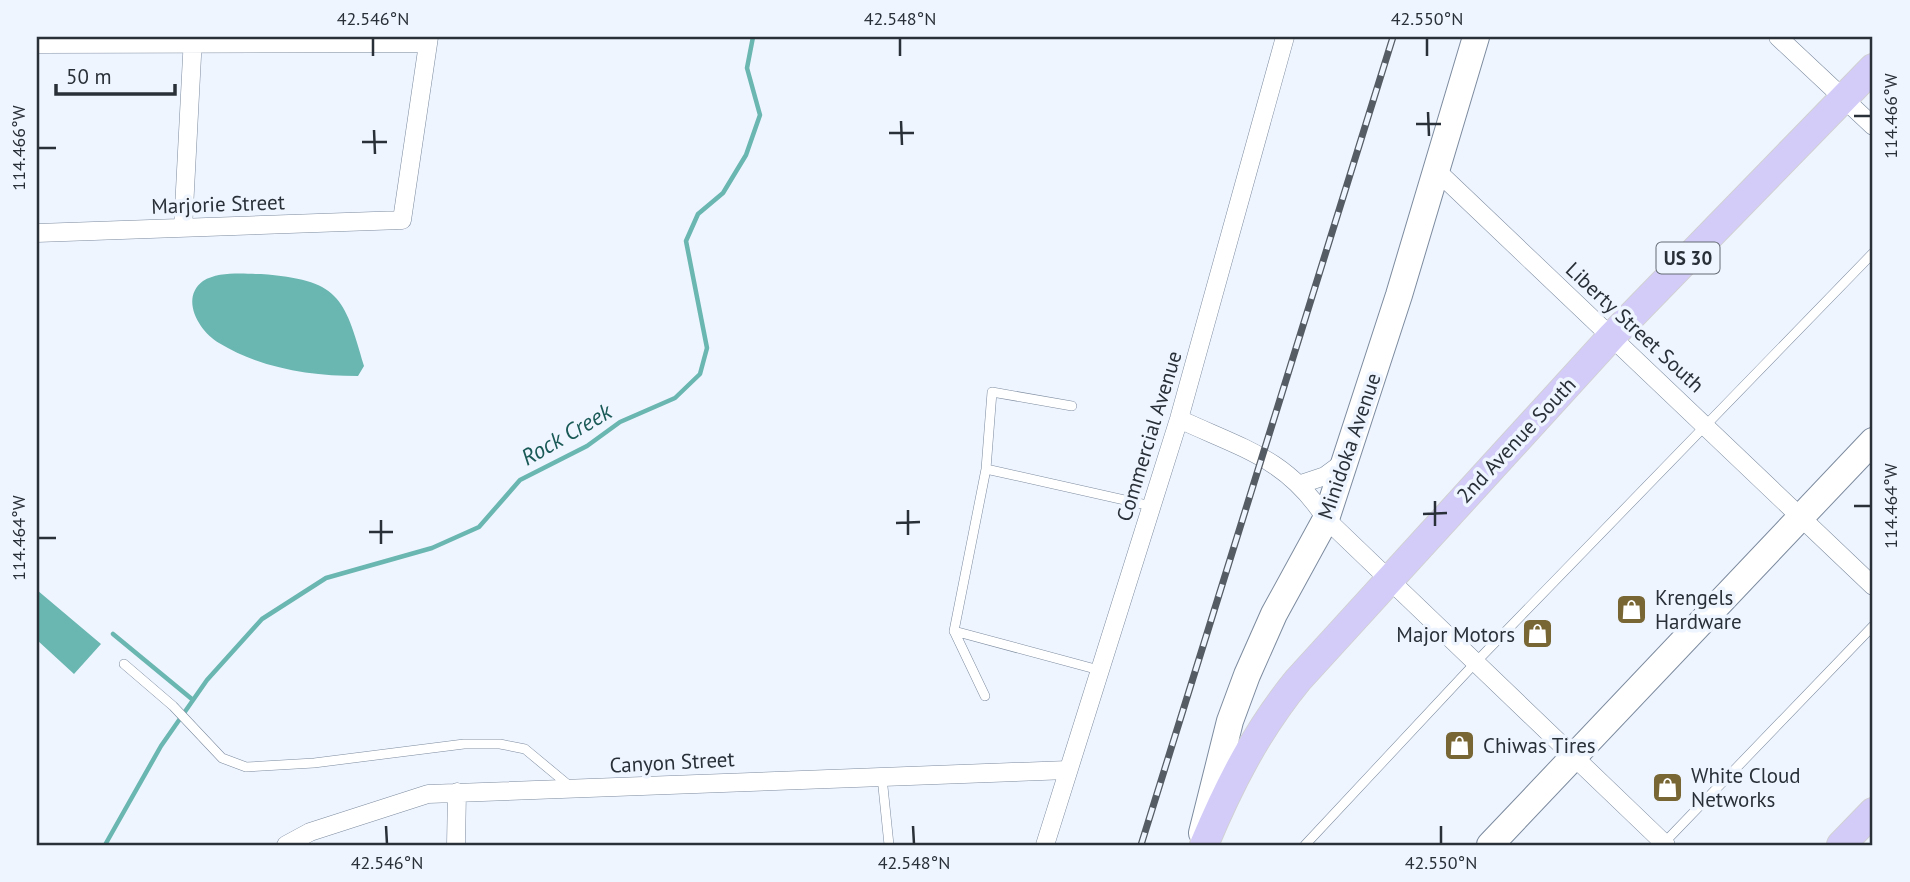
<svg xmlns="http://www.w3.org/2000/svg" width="1910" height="882" viewBox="0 0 1910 882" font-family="'PT Sans',sans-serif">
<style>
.water{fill:#6ab6b1}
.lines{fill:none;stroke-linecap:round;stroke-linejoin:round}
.stream{stroke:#6ab6b1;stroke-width:4.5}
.lane-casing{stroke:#7c8b9f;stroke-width:10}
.street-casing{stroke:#7c8b9f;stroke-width:19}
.secondary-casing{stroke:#7c8b9f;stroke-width:28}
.primary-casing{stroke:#d0d1d3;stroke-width:30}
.lane{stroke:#fff;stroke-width:9}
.street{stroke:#fff;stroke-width:18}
.secondary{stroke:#fff;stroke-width:26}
.primary{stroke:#d3ccf8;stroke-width:28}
.rail-casing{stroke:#565c64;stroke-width:7}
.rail{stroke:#eff5ff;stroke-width:4.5;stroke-dasharray:13;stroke-linecap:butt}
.ticks{fill:none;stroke:#2a3038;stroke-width:2.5}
.labels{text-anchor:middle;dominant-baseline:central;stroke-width:7;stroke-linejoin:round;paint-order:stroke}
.shield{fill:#eff5ff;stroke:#656b74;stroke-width:2}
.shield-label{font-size:19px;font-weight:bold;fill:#2a3038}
.street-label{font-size:21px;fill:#2a3038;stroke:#eff5ff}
.poi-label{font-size:21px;fill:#2a3038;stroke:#eff5ff;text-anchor:start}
.water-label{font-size:23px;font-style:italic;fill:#195956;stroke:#eff5ff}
.neatline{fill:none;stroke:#2a3038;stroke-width:2.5}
.ticks-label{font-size:18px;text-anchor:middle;fill:#2a3038}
</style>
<rect width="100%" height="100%" fill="#eff5ff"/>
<!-- water -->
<path class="water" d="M261,274c77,6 83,21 103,92l-6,10c-48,0 -98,-8 -139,-33 -19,-11 -40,-44 -16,-62 16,-10 41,-7 58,-7z
M37,590l64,54 -27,30 -37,-34z"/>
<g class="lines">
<!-- stream -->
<path class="stream" d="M113,634l80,66
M105,845l56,-99 46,-66 55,-61 64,-41 106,-30 47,-21 41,-47 67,-34 33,-24 55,-24 25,-24 7,-26 -21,-107 12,-27 25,-21 23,-38 14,-40 -13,-47 6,-31"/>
<defs>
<path id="lane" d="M1072,406l-80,-14 -6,77 165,37
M986,469l-32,162 145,39
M954,631l31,65
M124,664l49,42 49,52 24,9 68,-4 150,-19h36l25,5 47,39
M882,777l7,68
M1663,844l210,-218
M1305,845l172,-184 396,-408"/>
<path id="street" d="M1778,37l95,89
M37,44l391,-1
M1437,171l436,415
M183,228l10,-191
M37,233l365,-13 27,-183
M1179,419c62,29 108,39 147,100l340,326
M1301,484l24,-8 19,-14
M286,845l24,-13 118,-38 640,-24
M456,845l1,-53
M1045,845l134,-426 106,-382"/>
<path id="secondary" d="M1202,833l28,-112 17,-46 27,-61 52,-95 73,-224 77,-258
M1490,845l383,-404"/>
<path id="primary" d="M1204,845c25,-60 53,-115 94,-165l314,-344 261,-268
M1841,845l32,-33"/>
</defs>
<!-- lane casing -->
<use href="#lane" class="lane-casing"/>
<!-- street casing -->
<use href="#street" class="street-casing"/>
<!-- secondary casing -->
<use href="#secondary" class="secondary-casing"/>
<!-- primary casing -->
<use href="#primary" class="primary-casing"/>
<!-- lane -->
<use href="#lane" class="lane"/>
<!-- street -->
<use href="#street" class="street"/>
<!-- secondary -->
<use href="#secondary" class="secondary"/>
<!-- primary -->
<use href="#primary" class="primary"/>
<defs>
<path id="rail" d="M1141,845l252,-808"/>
</defs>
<!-- rail casing -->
<use href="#rail" class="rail-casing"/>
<!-- rail -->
<use href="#rail" class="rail"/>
</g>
<!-- ticks -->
<path class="ticks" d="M373,38v18M900,38v18M1427,38v18M1428,112l1,24M1854,116h17M901,121l1,24M1416,124h25M374,130l1,24M889,133h25M362,142h25M38,148h18M1435,501v25M1854,506h17M908,510v25M1423,514l24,-1M381,520v24M896,523l24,-1M369,532h24M38,538h18M386,826l1,18M913,826l1,18M1441,826v18"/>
<!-- icons -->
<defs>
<symbol id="shop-square" viewBox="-11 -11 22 22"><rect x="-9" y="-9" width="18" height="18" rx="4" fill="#786735" stroke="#eff5ff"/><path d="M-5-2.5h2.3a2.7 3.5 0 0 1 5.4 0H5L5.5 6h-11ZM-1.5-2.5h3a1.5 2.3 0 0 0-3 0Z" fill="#fff"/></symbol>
</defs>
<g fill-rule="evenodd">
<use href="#shop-square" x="1614" y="592" width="35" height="35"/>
<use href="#shop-square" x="1520" y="616" width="35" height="35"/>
<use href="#shop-square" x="1442" y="728" width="35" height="35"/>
<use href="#shop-square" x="1650" y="770" width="35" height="35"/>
</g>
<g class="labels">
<!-- shield labels -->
<rect class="shield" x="1656.5" y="242.5" width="63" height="31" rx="5"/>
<g class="shield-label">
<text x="1688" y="258">US 30</text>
</g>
<!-- street labels -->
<g class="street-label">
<text transform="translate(218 204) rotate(-2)">Marjorie Street</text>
<text transform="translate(1635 327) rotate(43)">Liberty Street South</text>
<text transform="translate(1149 436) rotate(-73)">Commercial Avenue</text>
<text transform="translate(1516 440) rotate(-47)">2nd Avenue South</text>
<text transform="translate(1349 446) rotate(-71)">Minidoka Avenue</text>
<text transform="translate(672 762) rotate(-3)">Canyon Street</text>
</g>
<!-- poi labels -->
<g class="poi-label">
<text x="1655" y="597">Krengels<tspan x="1655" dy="24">Hardware</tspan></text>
<text x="1515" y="634" text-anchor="end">Major Motors</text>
<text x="1483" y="745">Chiwas Tires</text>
<text x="1691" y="775">White Cloud<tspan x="1691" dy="24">Networks</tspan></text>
</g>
<!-- water labels -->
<g class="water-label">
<text transform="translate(566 434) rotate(-30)">Rock Creek</text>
</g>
</g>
<!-- border -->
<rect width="1910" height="882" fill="none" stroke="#eff5ff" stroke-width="77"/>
<!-- scale -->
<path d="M56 84v10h119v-10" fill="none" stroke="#2a3038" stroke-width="3.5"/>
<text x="66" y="84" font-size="21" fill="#2a3038" stroke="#eff5ff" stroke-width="5" paint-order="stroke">50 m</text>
<rect x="38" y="38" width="1833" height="806" class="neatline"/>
<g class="ticks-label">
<text x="373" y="25">42.546°N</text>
<text x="900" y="25">42.548°N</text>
<text x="1427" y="25">42.550°N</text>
<text transform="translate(1891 116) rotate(-90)" y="6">114.466°W</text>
<text transform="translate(19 148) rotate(-90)" y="6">114.466°W</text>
<text transform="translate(1891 506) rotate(-90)" y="6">114.464°W</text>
<text transform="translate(19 538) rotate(-90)" y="6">114.464°W</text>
<text x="387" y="869">42.546°N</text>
<text x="914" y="869">42.548°N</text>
<text x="1441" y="869">42.550°N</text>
</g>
</svg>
